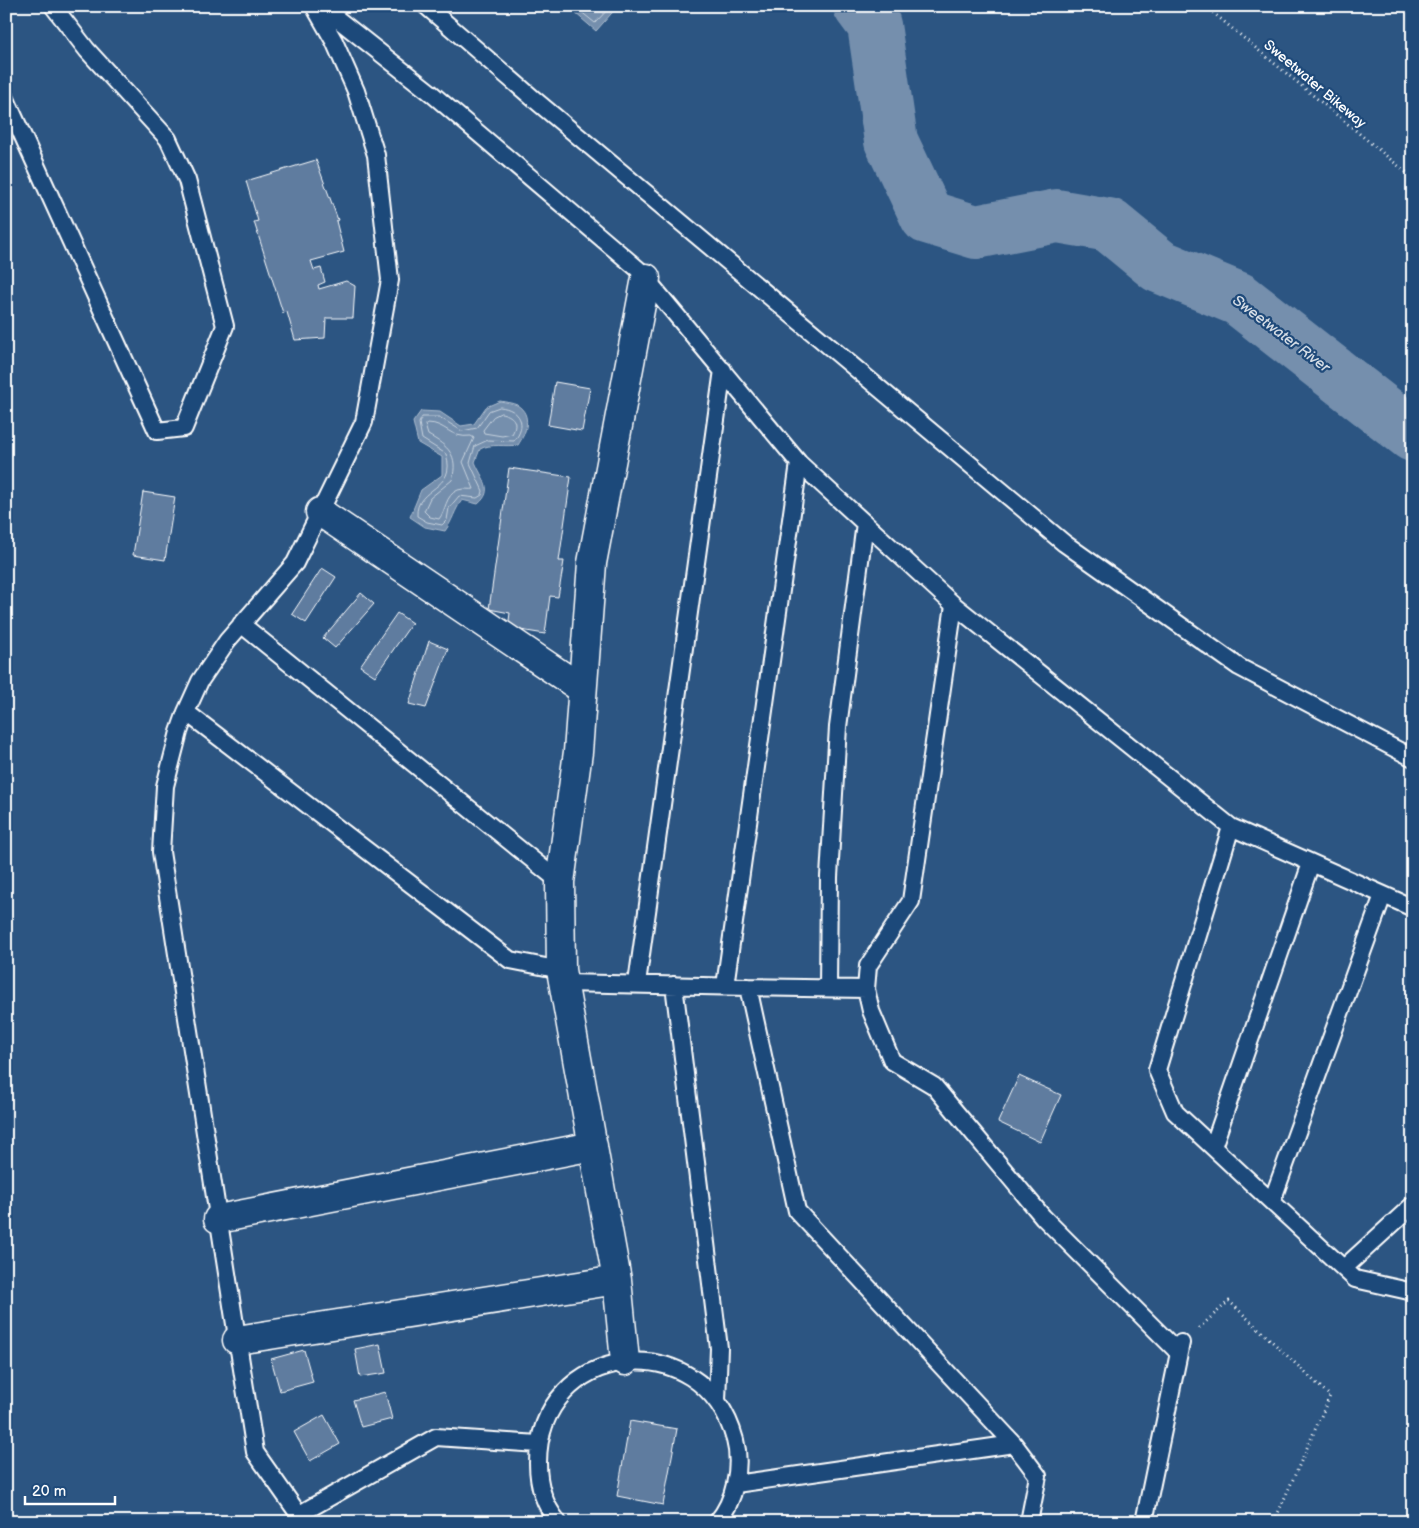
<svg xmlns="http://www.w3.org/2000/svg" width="1419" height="1528" viewBox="0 0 1419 1528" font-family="'Balsamiq Sans',sans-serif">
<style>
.water{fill:#748fad;stroke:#acbcce}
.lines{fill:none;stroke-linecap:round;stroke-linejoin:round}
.shore{stroke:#c7d2de;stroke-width:1}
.river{stroke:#748fad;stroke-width:54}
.building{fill:#5e7c9f;stroke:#fff}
.service-casing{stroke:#fff;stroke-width:20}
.minor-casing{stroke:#fff;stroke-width:31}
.path{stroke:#fff;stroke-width:3;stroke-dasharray:1 4;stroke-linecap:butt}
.service{stroke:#1f4a7a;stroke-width:16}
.minor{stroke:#1f4a7a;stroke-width:28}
.labels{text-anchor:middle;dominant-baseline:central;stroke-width:4.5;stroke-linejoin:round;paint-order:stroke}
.street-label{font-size:14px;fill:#fff;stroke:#1f4a7a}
.water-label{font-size:15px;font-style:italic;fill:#d5dde6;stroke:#1f4a7a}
</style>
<rect width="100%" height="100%" fill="#2c5582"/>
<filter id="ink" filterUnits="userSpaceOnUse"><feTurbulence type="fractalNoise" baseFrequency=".02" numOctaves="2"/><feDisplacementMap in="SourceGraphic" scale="10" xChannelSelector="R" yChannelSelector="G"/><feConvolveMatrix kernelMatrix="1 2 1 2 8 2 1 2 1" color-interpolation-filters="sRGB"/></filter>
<g filter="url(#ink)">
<!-- water -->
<path class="water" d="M567,6h51l-22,25z
M500,401c5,1 13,2 17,4 16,10 9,28 1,40 -13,2 -27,-2 -38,4l-5,13c7,17 20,28 3,42l-16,-4c-8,11 -9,20 -17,31l-20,-4 -15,-10 11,-27 21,-15v-18l-24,-14 -5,-21 8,-11 19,1 21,14 13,-2 12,-17z"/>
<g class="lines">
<!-- shore -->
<path class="shore" d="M574,6l21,17 16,-17
M500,407c20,2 28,18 14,34l-26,-1 -13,6 -5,17 13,28 -1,4 -5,3 -18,-2 -10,12 -2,12 -5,5 -15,-3 -10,-6c-2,-30 41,-25 29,-62l-24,-15 -3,-16 3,-6h17l23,14 15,-3 12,-17z
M501,413c12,2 18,9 11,21l-10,2 -18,-3 -1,-3 10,-13z
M428,423c18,0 22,16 43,13l3,2 -11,24 11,27c-5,1 -10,-1 -16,1 -13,5 -12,21 -19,29l-9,-2 -6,-6 6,-13 22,-18c7,-25 -4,-34 -24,-45l-3,-10z"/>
<!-- river -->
<path class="river" d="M860,6l14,19 17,116 36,76 49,15 81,-16 52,9 50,41 80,33 174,136"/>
</g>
<!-- building -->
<path class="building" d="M316,160l22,60 -2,1 8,31 -33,9 3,9 7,-2 4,14 -7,3 1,4 27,-8 9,5 -2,32h-27l-1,20 -30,2 -8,-28 -4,1 -29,-91 4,-1 -12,-40z
M555,382l35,6 -8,43 -34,-6z
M509,468l62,9 -12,84h5l-6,36 -8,-1 -5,38 -37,-6 2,-15 -21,-4z
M143,492l32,5 -10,63 -32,-5z
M322,568l14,9 -30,46 -14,-9z
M361,593l13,11 -39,44 -12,-10z
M397,613l15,10 -37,53 -15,-10z
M429,641l19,8 -22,59 -17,-4z
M1019,1076l42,19 -21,47 -42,-20z
M380,1344l6,29 -26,4 -5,-28z
M304,1350l9,32 -33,9 -9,-32z
M385,1392l7,27 -31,8 -8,-27z
M324,1415l16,29 -30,17 -16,-29z
M630,1421l47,8 -14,76 -46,-9z"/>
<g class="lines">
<defs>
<path id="service" d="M321,6l110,87 207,176 161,194 155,142 277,222 182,81
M426,6l109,94 529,443 175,124 174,91
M6,99l151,332 27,-3 41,-102 -38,-146 -19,-41 -81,-89 -34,-44
M954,605l-43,296 -43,65 -2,23 5,22 21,50 42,25 109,131 136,136
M241,624l319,258
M186,712l324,248 51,10
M1231,827l-74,243 18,42 180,167 58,13
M563,983l185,4 49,224 217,233
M637,983l86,-613
M674,985l45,363 -2,53
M725,986l74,-523
M748,987l118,2
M828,988l1,-111 9,-150 27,-204
M1213,1147l98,-284
M1272,1201l111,-306
M1344,1268l69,-63
M736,1484l278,-40 24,32 -9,46
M298,1515l138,-78 102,7
M304,1522l-49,-70 -94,-600 4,-66 14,-54 7,-20 14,-31 27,-40 68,-78 69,-141 26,-142 -14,-125 -20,-64 -22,-50 -20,-35
M558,1522c-14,-17 -20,-38 -20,-59 0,-120 165,-141 197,-23 7,26 0,61 -18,82
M1144,1522l37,-179"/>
<path id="minor" d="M320,512l262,177
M218,1219l375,-73
M237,1340l380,-60
M625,1361l-8,-81 -56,-310 -1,-88 18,-130 14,-189 54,-285"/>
</defs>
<!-- service casing -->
<use href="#service" class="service-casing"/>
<!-- minor casing -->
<use href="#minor" class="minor-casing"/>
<!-- path -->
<path class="path" d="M1205,6l208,172
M1199,1328l30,-27 101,95 -56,126"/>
<!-- service -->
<use href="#service" class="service"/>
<!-- minor -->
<use href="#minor" class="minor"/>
</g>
</g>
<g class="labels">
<!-- street labels -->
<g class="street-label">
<text transform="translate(1315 84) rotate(40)">Sweetwater Bikeway</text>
</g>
<!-- water labels -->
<g class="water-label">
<text transform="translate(1281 334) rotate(37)">Sweetwater River</text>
</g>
</g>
<!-- margin -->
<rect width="1419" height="1528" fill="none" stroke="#1f4a7a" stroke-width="25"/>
<rect x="12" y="12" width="1394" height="1503" fill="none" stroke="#fff" stroke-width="2" filter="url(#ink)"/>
<!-- scale -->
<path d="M25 1496v8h90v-8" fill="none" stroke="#ffffff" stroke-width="2.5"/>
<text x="32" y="1496" font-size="15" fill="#ffffff" stroke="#1f4a7a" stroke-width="4" paint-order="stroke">20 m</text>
</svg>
